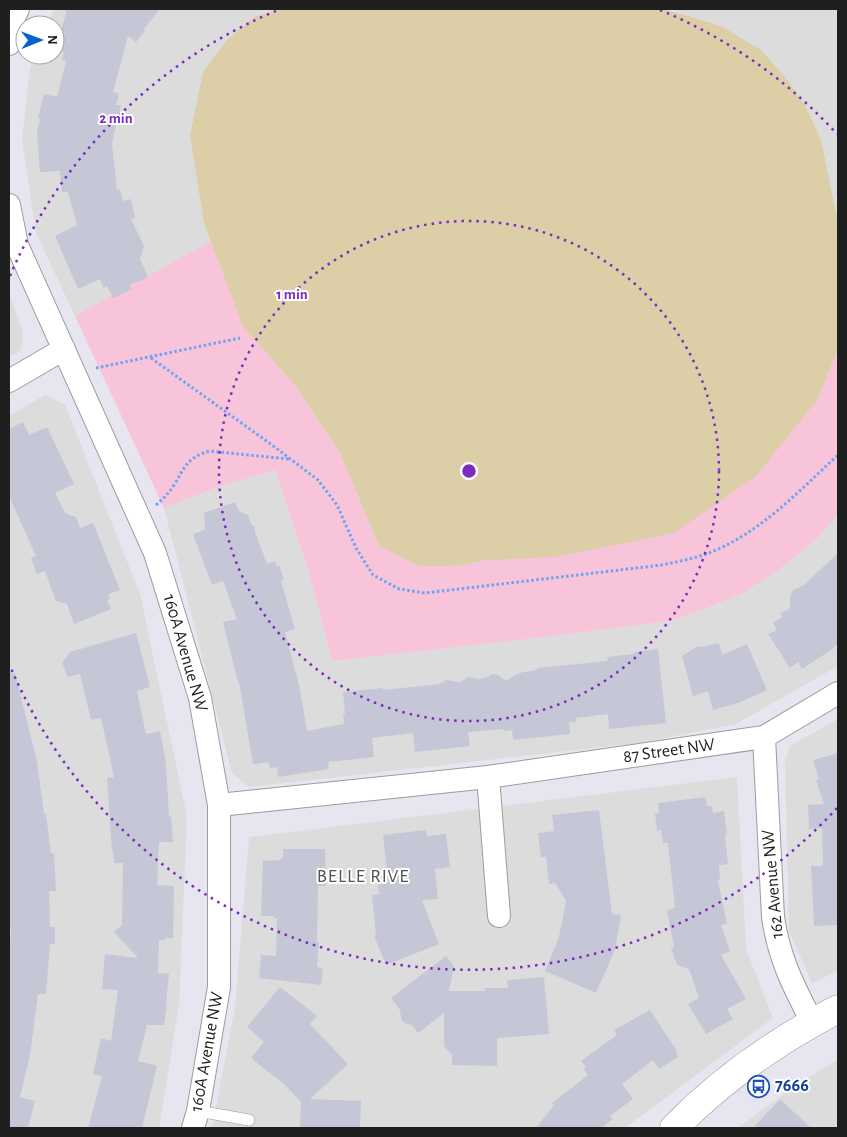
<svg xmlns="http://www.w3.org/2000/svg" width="847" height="1137" viewBox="0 0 847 1137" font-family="'Alegreya Sans',sans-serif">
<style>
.residential{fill:#dcdcdd}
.park{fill:#f8c4d9}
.water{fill:#dccea7}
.building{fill:#c6c7d6}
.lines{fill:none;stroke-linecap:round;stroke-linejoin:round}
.service-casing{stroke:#9c9c9c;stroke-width:12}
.minor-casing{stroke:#9c9c9c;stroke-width:24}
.tertiary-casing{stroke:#9c9c9c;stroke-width:29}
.path{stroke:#6fa3f6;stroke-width:3;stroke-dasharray:2.5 2.5;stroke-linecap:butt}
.service{stroke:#fff;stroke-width:11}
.minor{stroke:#fff;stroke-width:22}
.tertiary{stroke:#fff;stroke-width:28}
.ring{fill:none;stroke:#7b2cbf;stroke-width:2.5;stroke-dasharray:2.5 5}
.labels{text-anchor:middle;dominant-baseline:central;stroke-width:4;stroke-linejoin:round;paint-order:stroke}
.street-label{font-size:18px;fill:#1f1f1f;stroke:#fff}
.transit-label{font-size:18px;font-weight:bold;fill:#164399;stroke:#fff;text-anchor:start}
.neighbourhood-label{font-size:19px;letter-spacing:1px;fill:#525252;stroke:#fff}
.centre{fill:#7b2cbf;stroke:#fff;stroke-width:2.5}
.ring-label{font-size:15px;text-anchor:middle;font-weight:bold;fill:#7b2cbf;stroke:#fff;stroke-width:4;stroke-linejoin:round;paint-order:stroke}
</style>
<rect width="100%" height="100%" fill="#e7e5ef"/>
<!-- residential -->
<path class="residential" d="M54,9h228l-28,8 -28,24 -22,182 7,18 -136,75 -39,-83 -14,-94 8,-71 5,-13h20v-30h-7z
M671,9h167v214l-17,-84 -15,-32 -20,-29 -25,-28z
M9,293l14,39 -1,18 -13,7z
M45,395l20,10 75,189 47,223 -8,188 -20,123h-150v-712z
M275,470l34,103 23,88 196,-22 142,-18 37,-13 36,-15 35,-23 39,-31 21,-25v152l-102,58 -98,19 -389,44 -17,-14 -68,-265 57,-22z
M838,719v252l-26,12 -23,-52 -4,-171 5,-14z
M737,777l9,172 27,69 -148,110h-413l23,-121 14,-170z
M838,1060v68h-101l67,-48z"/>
<!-- park -->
<path class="park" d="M211,241l32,86 51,57 46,69 39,93 39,20h37l33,-6 330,-161 20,-50v165l-21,25 -39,31 -35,23 -36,15 -37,13 -142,18 -196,22 -23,-88 -34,-103 -54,16 -57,22 -89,-192z"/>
<!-- water -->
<path class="water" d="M282,9h383l56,17 40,24 25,28 20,29 15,32 17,84v126l-20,50 -62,77 -82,57 -119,24 -67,3 -33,6h-37l-39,-20 -39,-93 -46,-69 -51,-57 -39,-104 -14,-87 13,-64 23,-31 28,-24z"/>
<!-- building -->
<path class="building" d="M67,9h93l-16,20 1,2 -9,11 -8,-6 -15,56 6,2 -3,11h5l-9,38 5,47 3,-1 3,12 8,-2 4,19 -4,1 13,27 -4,13 8,18 -18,8 2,4 -19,9 -6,-12 -3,2 -4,-9 -22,10 -23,-53 22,-11 -9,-33h-6l-2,-21 -20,1 -3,-39 3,-14 -2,-1 6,-24 13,3 9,-36 -4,-1 2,-8 -8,-2z
M23,422l6,13 18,-8 27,57 -19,9 10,20 11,4 4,11 13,-5 27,67 -12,4 2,5 -3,1 4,9 -37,15 -7,-20 -11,-3 -11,-30 -8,3 -6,-16 5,-2 -27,-60v-67z
M235,502l4,9 9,4 3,9 4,3v5l12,32 8,-3 2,5 2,-1 5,15 -3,1 14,48 -10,3 14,53 8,46 37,-7 -1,-10h2l-2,-22 40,-4v2l57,-6 6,-4 14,2 8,-5 11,2 9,-2 4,-3 6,1 8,6 13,-8 18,-3v-2l71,-7 -1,-4 27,-3v-2l24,-3 8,74 -57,6 -1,-15 -32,4v4h-7l1,12 -57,6 -1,-10 -8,1v-2l-36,3 2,14 -55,6 -2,-19 -41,5 2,19 -46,5 1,7 -51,8 -1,-10 -7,1 -1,-6 -16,2 -14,-82h-1l-15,-60 14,-3 -14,-38 -11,4 -19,-51 12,-4 -1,-17z
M838,553v90l-7,7 -29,19 -4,-7 -8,6 -22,-34 9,-4 -4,-7 9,-6 -2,-3 10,-6v-11l3,-7 11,-5z
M136,633l14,54 -13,4 9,43 14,-3 6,32 3,54 2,-1 2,26h-14l-2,43 17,1 -1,52h-8v2h-6l-1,33 11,1 -3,30h1l-3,21h-17l-9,36 19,5 -15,62h-54l14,-52 -9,-2 8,-36 10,3 7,-51 -16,-1 3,-35 33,4 -24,-26 8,-7 1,-62h-9l-1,-12h-1l-5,-73 7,-1 -13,-59 -10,2 -11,-46 -12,3 -6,-14 8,-11z
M719,643l3,12 25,-11 20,46 -29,13 -25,7 -5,-19 -15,5 -11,-40 16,-10 4,1z
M15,673l22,88 7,53h2l5,39h3l2,38h-7l1,36h5v17h-5l-4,50h-8l-8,61 -10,42 15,4 -7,27h-19v-160l2,-39h-2v-255z
M838,753v172l-24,1 -3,-60h12l-1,-38 -13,1 -1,-24 16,-1 -8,-24 3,-1 -6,-19z
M705,797l2,9h5l1,7 11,-2 3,24h-2l3,29 -9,1 1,13 -2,3 9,43 -6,1 9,26 -9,4 25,44 -19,10 6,10 -27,15 -18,-30 11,-6 -10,-29 -12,-4 -6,-17 3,-1 -7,-37 8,-2 -7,-65h-5l-2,-13 -4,1 -2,-18h4l-1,-10z
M599,810l13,104 9,1 -6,35 -19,43 -51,-22 14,-34 7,-36 -11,-18 -6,1 -3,-27h-5l-3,-24 16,-2 -2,-16z
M426,830l1,6 19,-2 4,33 -15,2 3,30 -16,1 17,44 -53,21 -12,-29 2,-1 -4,-40 7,-1 -1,-11 10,-1 -5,-47z
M283,849h42l1,37h-8l-1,56h2l-2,25 6,1 -2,17 -62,-7 2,-23 15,1 1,-38h-4l1,-2h-13l2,-55 18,-1v-2h2z
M446,956l8,10 -5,25h36v-3h23l-1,-8 37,-3 5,57 -52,4v28l-45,-1v-10l-8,-9v-33l-26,20 -6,-8 -8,-2 -3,-4 -1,-9 -9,-12z
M280,987l37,29 -7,8 38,40 -38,35 51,2 -1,27h-60l1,-26 -16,-17 -34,-27 13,-16 -17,-15z
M650,1010l27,41 -1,1 2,5 -19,12 -6,-9 -31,24 11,15 -23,17 3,3 -12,9h-65l18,-23 -2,-2 36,-28 -4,-6 2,-2 -5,-6 36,-26 -3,-5z
M780,1099l31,29h-58z"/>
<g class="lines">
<defs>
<path id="service" d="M198,1111l51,9"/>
<path id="minor" d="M9,44l4,-24 5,-11
M9,205l8,40 138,308 45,145 19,107v182l-21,124 -5,17
M9,381l55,-32
M764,737l9,180c6,42 21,70 40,107
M488,777l11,139
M219,805l269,-28 276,-40 74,-44"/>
<path id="tertiary" d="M674,1128c47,-48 104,-88 164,-119"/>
</defs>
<!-- service casing -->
<use href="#service" class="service-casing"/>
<!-- minor casing -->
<use href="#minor" class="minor-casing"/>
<!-- tertiary casing -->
<use href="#tertiary" class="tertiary-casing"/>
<!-- path -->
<path class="path" d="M151,358l121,87 46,35 19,25 19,43 17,27 26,14 26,4 237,-28c18,-4 36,-7 52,-14 49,-21 86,-61 124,-96
M96,368l144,-30
M156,505c7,-6 13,-12 18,-20 11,-18 13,-28 36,-34l79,8"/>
<!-- service -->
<use href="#service" class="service"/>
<!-- minor -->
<use href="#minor" class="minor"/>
<!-- tertiary -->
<use href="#tertiary" class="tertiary"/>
</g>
<!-- distance rings -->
<g class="ring">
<circle cx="469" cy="471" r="250"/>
<path d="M837 808A499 499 0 0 1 10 666M10 276A499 499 0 0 1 278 10M660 10A499 499 0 0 1 837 134"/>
</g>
<!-- icons -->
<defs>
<symbol id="bus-ring" viewBox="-11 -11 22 22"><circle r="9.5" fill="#fff" stroke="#1a4fb4" stroke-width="1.5"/><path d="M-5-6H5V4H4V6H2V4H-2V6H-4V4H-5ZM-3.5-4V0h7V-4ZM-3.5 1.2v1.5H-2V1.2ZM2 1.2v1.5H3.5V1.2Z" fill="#1a4fb4"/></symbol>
</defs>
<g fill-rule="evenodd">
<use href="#bus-ring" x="746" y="1074" width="25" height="25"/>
</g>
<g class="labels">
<!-- street labels -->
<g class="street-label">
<text transform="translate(185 653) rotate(74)">160A Avenue NW</text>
<text transform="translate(669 751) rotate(-8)">87 Street NW</text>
<text transform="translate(773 884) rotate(-95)">162 Avenue NW</text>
<text transform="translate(207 1052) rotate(-80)">160A Avenue NW</text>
</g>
<!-- transit labels -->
<g class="transit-label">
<text x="775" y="1086">7666</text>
</g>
<!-- neighbourhood labels -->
<g class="neighbourhood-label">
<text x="363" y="876">BELLE RIVE</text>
</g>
</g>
<circle cx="469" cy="471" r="8" class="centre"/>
<g class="ring-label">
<text x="116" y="123">2 min</text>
<text x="292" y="299">1 min</text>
</g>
<!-- border -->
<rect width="847" height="1137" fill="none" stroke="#1f1f1f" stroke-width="20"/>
<!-- north arrow -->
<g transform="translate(40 40) rotate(89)"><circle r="24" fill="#ffffff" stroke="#a5a5a5"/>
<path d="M0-4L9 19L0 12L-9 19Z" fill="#0564c9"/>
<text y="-8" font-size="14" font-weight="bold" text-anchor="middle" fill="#1f1f1f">N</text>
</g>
</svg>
